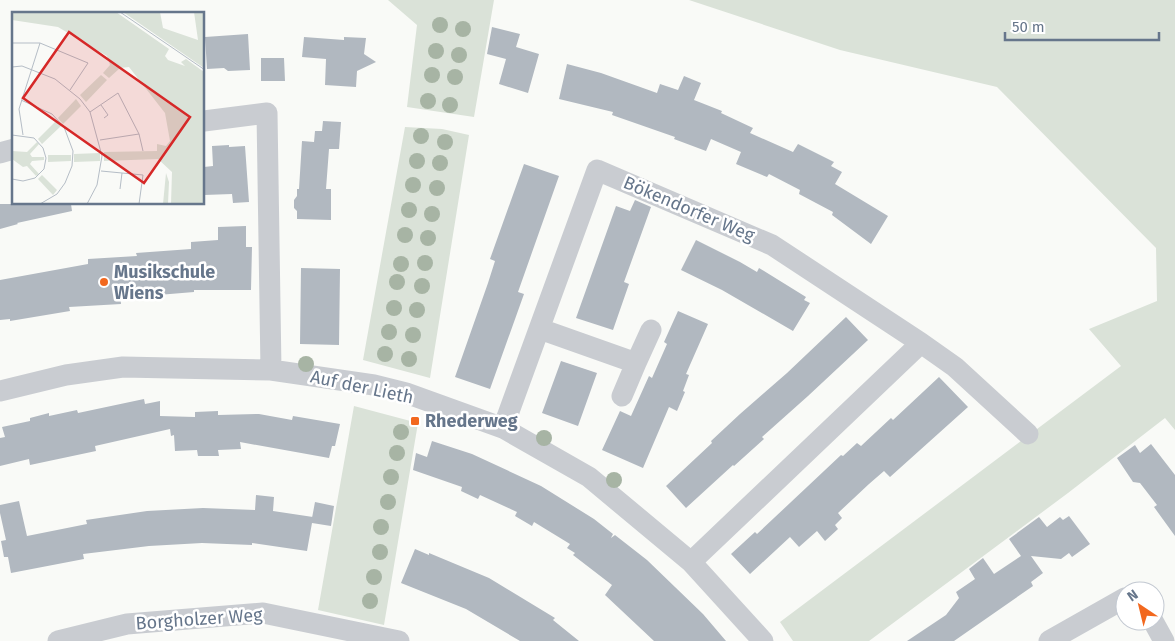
<svg xmlns="http://www.w3.org/2000/svg" width="1175" height="641" viewBox="0 0 1175 641" font-family="'Fira Sans',sans-serif">
<style>
.green{fill:#dae2d8}
.building{fill:#b1b8c0}
.lines{fill:none;stroke-linecap:round;stroke-linejoin:round}
.street{stroke:#c9ccd1;stroke-width:21}
.tree{fill:#a7b4a4}
.poi-dot{fill:#f2681e;stroke:#fff;stroke-width:2}
.labels{text-anchor:middle;dominant-baseline:central;stroke-width:5;stroke-linejoin:round;paint-order:stroke}
.street-label{font-size:18px;fill:#66768b;stroke:#fff}
.poi-label{font-size:18px;font-weight:bold;fill:#66768b;stroke:#fff;text-anchor:start}
.inset-road{fill:none;stroke:#b5bdc6;stroke-width:1}
.view{fill:#d62828;fill-opacity:0.15;stroke:#d62828;stroke-width:2.5}
.inset-edge{fill:none;stroke:#66768b;stroke-width:2.5}
</style>
<rect width="100%" height="100%" fill="#f9faf7"/>
<!-- green -->
<path class="green" d="M388,0h106l-20,117 -67,-10 10,-82z
M689,0h486v430l-10,-12 -97,75 -199,148h-76l-13,-19 341,-256 -32,-37 68,-28 -1,-53 -159,-161 -157,-37z
M405,127l37,2 27,6 -39,243 -67,-18z
M354,406l64,17 -34,202 -66,-15z"/>
<!-- building -->
<path class="building" d="M492,27l28,7 -4,13 23,7 -11,39 -29,-9 7,-25 -19,-5z
M248,34l2,36 -22,1 -4,-3 -17,1 -2,-32z
M304,37l40,3v-3l22,1 -2,16 12,8 -19,9 -1,16 -31,-2 1,-26 -24,-2z
M261,58h23l1,23h-24z
M567,64l34,9 56,20 3,-9 18,6 6,-14 17,7 -7,17 28,11 -1,2 32,15 -3,5 43,19 5,-8 36,18 -3,4 11,6 -7,12 53,32 -17,28 -39,-29 1,-3 -34,-18 1,-4 -31,-16 -2,3 -31,-13 5,-12 -30,-13 -5,12 -32,-12 1,-2 -63,-22 1,-3 -54,-13z
M323,121l18,1 -2,27h-10l-3,40h5v31l-34,-1v-8l-3,-3v-8l3,-4v-7h2l3,-48 12,1 1,-11h7z
M229,145v2l16,-1 4,56 -16,1 -1,-9 -28,1v-28l9,-1 -1,-20z
M524,164l35,12 -41,116 6,2 -34,95 -35,-12 33,-94 7,-22 -5,-2z
M635,200l16,7 -27,75 5,2 -16,46 -37,-12 40,-112 14,5z
M0,204h71l1,7 -55,12 1,1 -18,5z
M246,226v21h6l-1,43h-57v2l-36,3 -1,-7 -37,3 1,13 -52,3 1,4 -60,10v-2l-10,1v-40l88,-16v-5l49,-3 -1,-3 55,-4v-7l27,-2v-13z
M696,240l44,22 17,10 2,-4 47,29 -2,3 6,3 -17,28 -71,-41 -41,-20z
M301,268l39,1 -1,76 -39,-1z
M678,311l30,13 -22,50 3,1 -6,16 2,1 -8,19 -8,-4 -26,61 -41,-18 18,-39 11,5 18,-40 3,2 15,-34 -3,-2z
M846,317l22,23 -60,56 -46,41 2,2 -30,27 -1,-1 -47,43 -20,-22 46,-43 -1,-2 29,-27 47,-41z
M561,361l36,12 -19,53 -36,-13z
M939,377l29,30 -78,70 -6,-6 -15,13 -31,29 4,5 -7,7 3,4 -13,12 -8,-10 -18,16 -9,-10 -40,37 -19,-20 24,-22 2,2 84,-79 2,1 14,-13 4,3 30,-28 2,2z
M144,399l1,5 15,-3v15l35,1v-5l23,-1v4l41,-1 33,6 1,-4 47,8 -5,22h-3l-3,12 -89,-16 1,7 -23,1 1,6h-21l-1,-6 -22,1 -1,-16 -3,1 -1,-7 -75,17 1,5 -66,14 -1,-6 -29,7v-28l5,-1 -3,-10 28,-6v-3l19,-5v3l28,-6 1,3z
M432,441l40,13 69,32 53,33 19,15 -2,4 4,-3 32,25 56,54 23,27h-72l-49,-46 7,-10 -39,-30 2,-2 -8,-5 3,-4 -36,-22 -2,4 -17,-10 2,-4 -37,-17 -2,4 -17,-8 1,-4 -49,-17 3,-17 11,4z
M1151,444l24,31v61l-21,-29 3,-2 -17,-22 -7,-1 -16,-24 18,-13 5,8z
M256,495l18,2 -1,14 40,6 -1,1 3,-16 19,4 -3,20 -19,-3 -5,28 -55,-8v2l-50,-2 -53,3 -66,8 1,5 -73,14 -3,-16h-4l-3,-16 5,-1 -6,-27v-8l19,-4 8,35 60,-12 -1,-4 61,-9 56,-3 52,2z
M1069,516l21,28 -18,13 -3,-4 -8,6 -30,-3 12,17 -12,9 2,4 -79,55h-47l39,-26 13,-17 -3,-6 19,-13 -6,-10 14,-11 11,16 27,-18 -12,-17 30,-22 8,10 13,-10 3,3z
M415,549l14,6v-2l60,25 66,40 -2,2 26,21h-59l-54,-32 -65,-26z"/>
<g class="lines">
<!-- street -->
<path class="street" d="M204,121l63,-8 4,257
M0,153l14,-4
M540,329l96,34 -14,33
M921,343l34,24 73,67
M636,363l15,-33
M0,391l66,-16 57,-8 148,3 103,15 32,8 97,35 86,49 102,85 72,79
M503,428l94,-258 175,75 149,98 -230,219
M1153,621l11,20
M58,641l69,-17 136,-11 136,28
M1049,641l76,-43"/>
</g>
<!-- trees -->
<g class="tree">
<circle cx="440" cy="25" r="8"/>
<circle cx="463" cy="29" r="8"/>
<circle cx="436" cy="51" r="8"/>
<circle cx="459" cy="55" r="8"/>
<circle cx="432" cy="75" r="8"/>
<circle cx="455" cy="77" r="8"/>
<circle cx="428" cy="101" r="8"/>
<circle cx="450" cy="105" r="8"/>
<circle cx="421" cy="136" r="8"/>
<circle cx="445" cy="142" r="8"/>
<circle cx="417" cy="161" r="8"/>
<circle cx="440" cy="163" r="8"/>
<circle cx="413" cy="185" r="8"/>
<circle cx="437" cy="188" r="8"/>
<circle cx="409" cy="210" r="8"/>
<circle cx="432" cy="214" r="8"/>
<circle cx="405" cy="235" r="8"/>
<circle cx="428" cy="238" r="8"/>
<circle cx="425" cy="263" r="8"/>
<circle cx="401" cy="264" r="8"/>
<circle cx="397" cy="282" r="8"/>
<circle cx="422" cy="286" r="8"/>
<circle cx="394" cy="308" r="8"/>
<circle cx="417" cy="310" r="8"/>
<circle cx="389" cy="332" r="8"/>
<circle cx="413" cy="335" r="8"/>
<circle cx="385" cy="354" r="8"/>
<circle cx="409" cy="359" r="8"/>
<circle cx="306" cy="364" r="8"/>
<circle cx="401" cy="432" r="8"/>
<circle cx="544" cy="438" r="8"/>
<circle cx="397" cy="453" r="8"/>
<circle cx="391" cy="477" r="8"/>
<circle cx="614" cy="480" r="8"/>
<circle cx="388" cy="502" r="8"/>
<circle cx="381" cy="527" r="8"/>
<circle cx="380" cy="552" r="8"/>
<circle cx="374" cy="577" r="8"/>
<circle cx="370" cy="601" r="8"/>
</g>
<!-- markers -->
<g class="poi-dot">
<circle cx="104" cy="282" r="5"/>
<rect x="410" y="416" width="10" height="10" rx="2.5"/>
</g>
<g class="labels">
<!-- street labels -->
<g class="street-label">
<text transform="translate(689 209) rotate(23)">Bökendorfer Weg</text>
<text transform="translate(362 387) rotate(12)">Auf der Lieth</text>
<text transform="translate(199 619) rotate(-4)">Borgholzer Weg</text>
</g>
<!-- poi labels -->
<g class="poi-label">
<text x="114" y="272">Musikschule<tspan x="114" dy="21">Wiens</tspan></text>
<text x="425" y="421">Rhederweg</text>
</g>
</g>
<!-- overview -->
<g transform="translate(12 12)">
<rect width="192" height="192" fill="#f9faf7"/>
<path d="M0,0h104l53,37 -4,7 3,4 17,6 -4,-4 5,-3 18,13v132h-33l1,-32 -14,-13 -54,2v-9l53,-1v-7l9,2 4,-5 -5,-28 -36,-46 -9,1 -11,10 -6,-5 7,-8 -3,-9 -49,-29 -46,-7zM111,0h37l3,16 35,12 -4,-28 10,1v55zM89,63l6,5 -21,22 -6,-7zM64,87l5,7 -18,18 -5,-6zM44,109l5,5 -19,18 -4,-5zM25,130l2,2 -9,10 2,3h12v3l-12,1 -2,3 9,10 -3,2 -9,-10 -4,1 -11,-8v-8l15,1zM88,141v8l-26,1v-8zM36,143h23v6l-23,1zM154,161l3,9 -1,22h-5zM30,163l15,15 -4,5 -15,-16z" fill="#dae2d8"/>
<path class="inset-road" d="M108,0l85,58M0,31h28M0,55l10,-1 33,13 25,20 10,13 12,44 -5,29 -10,19M9,88l31,14 12,13 9,24 -1,15 -7,17 -8,11 -17,10M89,93l7,10 -4,3M78,100l28,-19 21,41 -39,6M127,122l4,17M0,123l22,3 9,10 3,10 -2,11 -9,9 -12,3 -11,-2M11,123l-4,-26 21,-66 48,20 -18,27M89,159l42,4 -4,29M108,177l2,-16"/>
<path class="view" d="M57,20l121,85 -46,66 -121,-85z"/>
<rect width="192" height="192" class="inset-edge"/>
</g>
<!-- north arrow -->
<g transform="translate(1140 606) rotate(325)"><circle r="24" fill="#ffffff" stroke="#c2c8d1"/>
<path d="M0-4L9 19L0 12L-9 19Z" fill="#f2681e"/>
<text y="-8" font-size="14" font-weight="bold" text-anchor="middle" fill="#66768b">N</text>
</g>
<!-- scale -->
<path d="M1005 32v8h154v-8" fill="none" stroke="#66768b" stroke-width="2.5"/>
<text x="1012" y="32" font-size="15" fill="#66768b" stroke="#ffffff" stroke-width="4" paint-order="stroke">50 m</text>
</svg>
